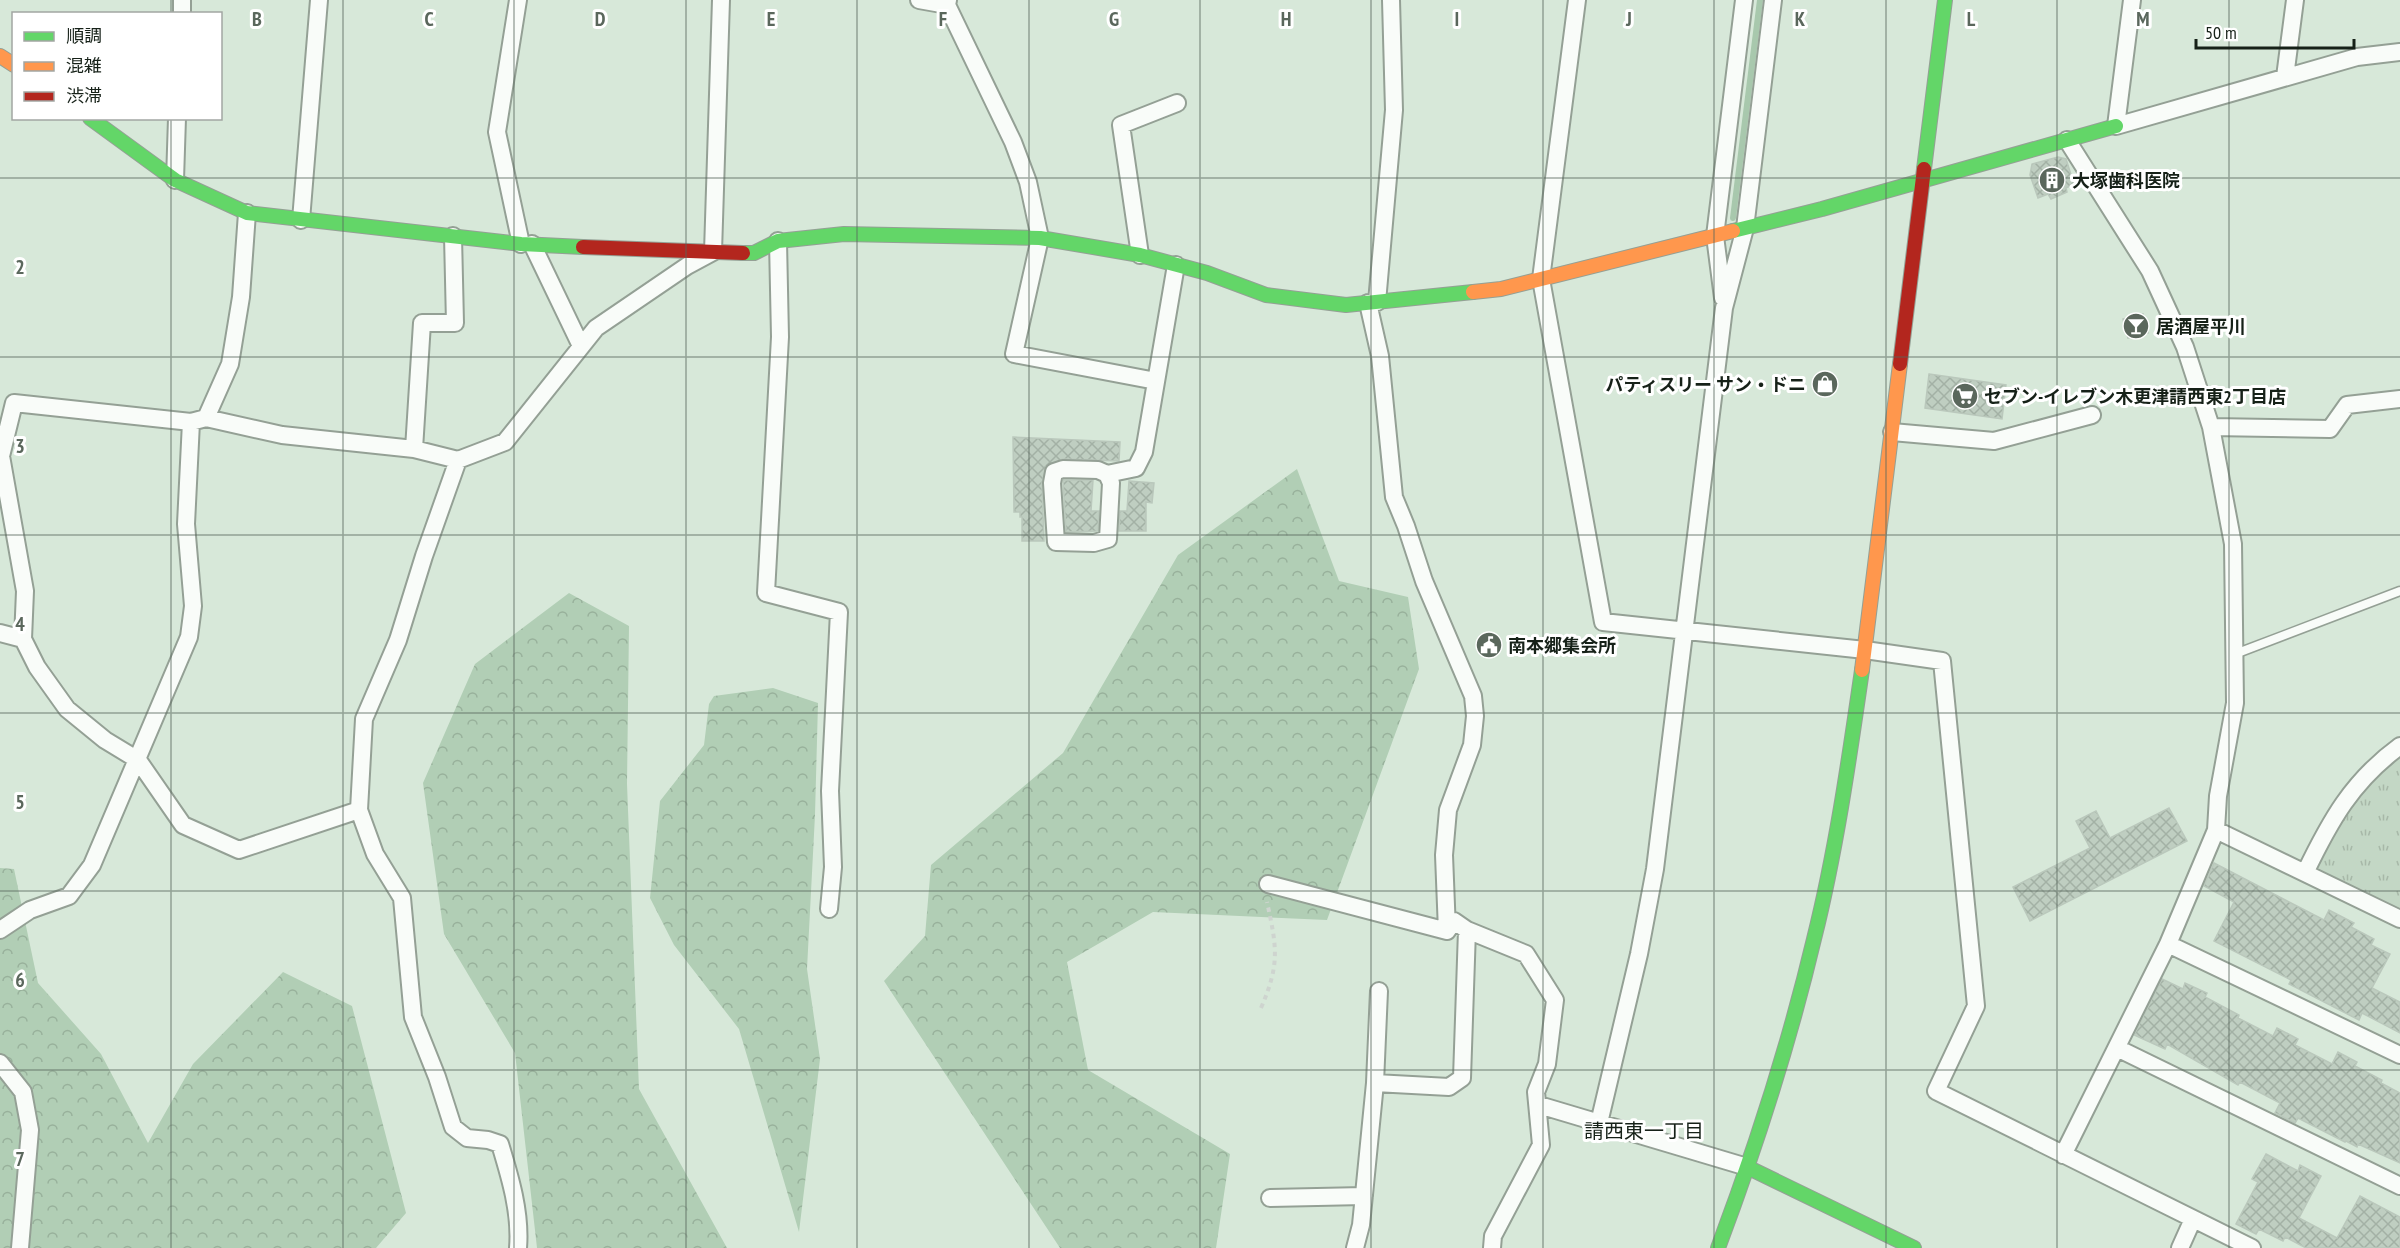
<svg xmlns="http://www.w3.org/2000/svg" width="2400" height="1248" viewBox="0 0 2400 1248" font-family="'PT Sans Narrow','Noto Sans JP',sans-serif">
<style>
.forest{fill:url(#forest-crowns)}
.park{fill:url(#park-tufts)}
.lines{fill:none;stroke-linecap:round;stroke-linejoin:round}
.stream{stroke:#a8c8ad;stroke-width:6}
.building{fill:url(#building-cross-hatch);stroke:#bac8bc;stroke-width:1.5}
.lane-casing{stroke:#94a095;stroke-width:11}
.street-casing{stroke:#94a095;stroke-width:20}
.fast-casing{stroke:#94a095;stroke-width:16}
.slow-casing{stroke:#94a095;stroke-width:16}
.jam-casing{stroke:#94a095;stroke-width:16}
.path{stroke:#ced4cf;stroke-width:4;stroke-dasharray:4.5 4.5;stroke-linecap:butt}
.lane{stroke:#f9fcf9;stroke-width:8}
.street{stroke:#f9fcf9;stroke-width:16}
.fast{stroke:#63d668;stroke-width:14}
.slow{stroke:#ff974d;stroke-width:14}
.jam{stroke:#b3261e;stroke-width:14}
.grid{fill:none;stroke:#5a675c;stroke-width:1.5;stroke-opacity:0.55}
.labels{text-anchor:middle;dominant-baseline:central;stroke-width:6;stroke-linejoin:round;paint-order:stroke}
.poi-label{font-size:18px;font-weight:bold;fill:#162118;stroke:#fff;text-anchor:start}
.neighbourhood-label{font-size:20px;fill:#162118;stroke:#fff}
.grid-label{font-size:20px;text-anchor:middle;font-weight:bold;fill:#5a675c;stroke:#fff;stroke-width:6;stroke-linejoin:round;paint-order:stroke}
</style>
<defs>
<pattern id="forest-crowns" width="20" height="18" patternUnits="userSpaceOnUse" patternTransform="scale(1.5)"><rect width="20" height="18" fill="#b1ceb5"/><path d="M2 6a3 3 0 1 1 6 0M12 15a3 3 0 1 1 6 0" fill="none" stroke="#98b19b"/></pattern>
<pattern id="park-tufts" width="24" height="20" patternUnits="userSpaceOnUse" patternTransform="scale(1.5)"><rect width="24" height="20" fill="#c3d7c5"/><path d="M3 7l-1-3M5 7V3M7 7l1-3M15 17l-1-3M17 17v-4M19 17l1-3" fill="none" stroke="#a7b8a8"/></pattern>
<pattern id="building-cross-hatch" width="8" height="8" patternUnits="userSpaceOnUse" patternTransform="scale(1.5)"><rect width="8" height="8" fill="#bfcec1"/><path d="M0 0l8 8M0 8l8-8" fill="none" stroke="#a3b1a5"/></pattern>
</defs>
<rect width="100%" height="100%" fill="#d7e8d9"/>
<!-- forest -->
<path class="forest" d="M1297,469l42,112 69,16 11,72 -92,251 -174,-8 -86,50 21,108 142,84 -14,94h-156l-176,-267 41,-45 6,-71 132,-112 115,-198z
M569,593l60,33 -2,158 12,305 88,159h-190l-22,-195 -71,-119 -21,-151 52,-119z
M773,688l45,15 -3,112 -8,154 13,90 -21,173 -60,-203 -65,-84 -24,-47 10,-97 44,-56 5,-41 5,-8z
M0,868l14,1 24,114 63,71 47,89 45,-79 90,-92 69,34 54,207 -30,35h-376z"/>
<!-- park -->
<path class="park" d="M2400,749v170l-95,-46 36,-68z"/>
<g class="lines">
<!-- stream -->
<path class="stream" d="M1733,218l27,-218"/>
</g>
<!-- building -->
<path class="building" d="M2058,157l8,2 8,25 -8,4 1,4 -16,7 -3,-5 -10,4 -8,-23 2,-11z
M2143,314l5,19 -20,5 -5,-19z
M1929,374l77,11 -4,34 -77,-11z
M1013,437l107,5 -1,19 -56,-2 -17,7 -4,17 2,58h-22v-24h-2v-5h-6z
M1063,480h30l-2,31h8l-1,20 -32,1z
M1129,481l25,2 -2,20 -6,-1v29h-27l1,-20h7z
M2169,808l18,33 -157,80 -17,-34 77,-39 -14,-27 20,-10 14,27z
M2214,863l110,57 5,-10 25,13 -3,4 23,12 -3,6 19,9 -18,34 28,14v31l-38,-20 -3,7 -70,-36 2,-4 -77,-39 20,-39 -30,-16z
M2162,979l21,10 2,-6 22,10 -2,4 34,18 -1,3 35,18 4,-8 21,11 -3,6 37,19 6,-12 19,10 -2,4 27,14 -1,3 19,10v70l-42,-19 -1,3 -11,-6 -1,1 -47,-24 -3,5 -20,-10 5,-10 -40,-21 -2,3 -71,-41 -2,5 -31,-14z
M2266,1154l32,17 2,-6 21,11 -22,42 38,20 23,-42 40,21v31h-94l-21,-11 -2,4 -24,-12 -3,5 -20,-10 22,-42 -6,-3z"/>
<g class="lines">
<defs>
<path id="lane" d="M2235,654l165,-63"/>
<path id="street" d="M518,0l-21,132 24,112
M919,0l28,5
M948,0l-1,5 66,137 15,40 12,56 -26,116 142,27
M1577,0l-36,279 62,343 262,28 77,11 34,345 -40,85 316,157
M2132,0l-16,126 241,-69 43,-5
M182,14v-14
M2285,77l10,-77
M175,180l2,-62
M301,220l18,-220
M778,241l2,96 -14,256 73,19 -9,179 3,76 -4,42
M532,244l49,102
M1140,255l-19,-130 56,-22
M1723,298l-8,-62 29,-236
M1377,302l17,-192 -3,-110
M1368,303l12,53 14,141 12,29 18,55 49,115 2,20 -3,29 -24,65 -4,45 3,76
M206,418l24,-54 11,-67 6,-84
M2211,427l119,2 17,-24 53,-6
M1892,432l102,9 98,-26
M414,449l8,-126h33l-2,-87
M458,460l-34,96 -26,84 -34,79 -5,91 16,44 27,44 11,119 24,60 16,50 14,11 21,2 12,4c10,33 21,69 18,104
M1107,474l4,9 -3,56 -14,4 -38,-1 -4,-59 2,-11 9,-3 35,1 9,4 29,-6 8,-16 32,-187
M0,633l23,6 2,-48 -24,-135 13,-53 177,19 15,-4 76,17 132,14 44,11 47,-18 91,-114 91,-62 26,-14 8,-252
M23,639l14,28 30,42 38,31 33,20 45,65 56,25 120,-40
M2216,830l184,89
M2305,873c25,-52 47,-92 95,-127
M1268,884l179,47 7,-10 13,9 59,24 29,46 -8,64 -11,28 5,53 -48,91 -1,12
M0,930l30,-20 39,-14 23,-31 97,-228 4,-31 -7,-82 5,-102
M2168,944l232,111
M2117,1048l283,138
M0,1063l23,29 7,38 -10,118
M1375,1083l74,4 13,-9 5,-148
M1539,1105l208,62
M1599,1123l40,-169 16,-85 69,-561 21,-80 28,-228
M2063,1155l105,-211 48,-114 2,-34 17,-93 -2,-159 -22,-117 -26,-80 -35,-76 -83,-131
M1270,1198l94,-2
M1355,1248l6,-23 14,-142 4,-92
M2180,1248l13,-29"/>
<path id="fast" d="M90,118l85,62 72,33 274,31 62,3
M1924,169l21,-169
M1733,231l89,-22 294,-83
M743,253h11l24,-12 66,-7 196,4 100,17 67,18 59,22 80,10 127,-13
M1747,1167l167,81
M1718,1248c38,-101 71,-204 96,-309 22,-88 35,-179 48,-269"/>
<path id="slow" d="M0,56l14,9
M1473,292l28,-3 232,-58
M1862,670l38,-306"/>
<path id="jam" d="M583,247l160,6
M1900,364l24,-195"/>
</defs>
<!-- lane casing -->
<use href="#lane" class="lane-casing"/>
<!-- street casing -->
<use href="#street" class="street-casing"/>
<!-- fast casing -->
<use href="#fast" class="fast-casing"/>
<!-- slow casing -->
<use href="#slow" class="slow-casing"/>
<!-- jam casing -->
<use href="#jam" class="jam-casing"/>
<!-- path -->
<path class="path" d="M1261,1008c19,-44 16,-60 6,-106"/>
<!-- lane -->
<use href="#lane" class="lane"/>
<!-- street -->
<use href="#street" class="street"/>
<!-- fast -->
<use href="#fast" class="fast"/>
<!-- slow -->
<use href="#slow" class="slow"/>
<!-- jam -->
<use href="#jam" class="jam"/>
</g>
<!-- grid -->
<path class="grid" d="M171,0v14M343,0v1248M514,0v1248M686,0v1248M857,0v1248M1029,0v1248M1200,0v1248M1371,0v1248M1543,0v1248M1714,0v1248M1886,0v1248M2057,0v1248M2229,0v1248M171,118v1130M0,178h2400M0,357h2400M0,535h2400M0,713h2400M0,891h2400M0,1070h2400"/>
<!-- icons -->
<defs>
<symbol id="building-disc" viewBox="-11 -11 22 22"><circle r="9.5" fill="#5a675c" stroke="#fff"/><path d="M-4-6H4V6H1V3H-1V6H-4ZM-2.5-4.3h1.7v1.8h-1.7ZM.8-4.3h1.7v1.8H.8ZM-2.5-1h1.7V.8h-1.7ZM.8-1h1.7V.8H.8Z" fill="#fff"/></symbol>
<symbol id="bar-disc" viewBox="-11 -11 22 22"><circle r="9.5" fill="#5a675c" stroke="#fff"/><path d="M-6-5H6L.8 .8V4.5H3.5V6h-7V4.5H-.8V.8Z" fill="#fff"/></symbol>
<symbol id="shop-disc" viewBox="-11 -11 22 22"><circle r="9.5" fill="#5a675c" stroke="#fff"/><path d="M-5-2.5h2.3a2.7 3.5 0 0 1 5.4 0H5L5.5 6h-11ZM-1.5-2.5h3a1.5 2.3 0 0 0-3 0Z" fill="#fff"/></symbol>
<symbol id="supermarket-disc" viewBox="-11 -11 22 22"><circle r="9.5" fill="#5a675c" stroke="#fff"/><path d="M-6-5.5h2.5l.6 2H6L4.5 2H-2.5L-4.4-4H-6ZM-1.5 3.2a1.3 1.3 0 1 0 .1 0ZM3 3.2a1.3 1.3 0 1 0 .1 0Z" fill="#fff"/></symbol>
<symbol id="civic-disc" viewBox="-11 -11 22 22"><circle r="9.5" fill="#5a675c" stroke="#fff"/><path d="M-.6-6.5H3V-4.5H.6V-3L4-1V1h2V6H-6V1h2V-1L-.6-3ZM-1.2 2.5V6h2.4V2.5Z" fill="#fff"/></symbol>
</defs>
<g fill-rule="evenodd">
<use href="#building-disc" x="2037" y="165" width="30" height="30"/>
<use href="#bar-disc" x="2121" y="311" width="30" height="30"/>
<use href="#shop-disc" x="1810" y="369" width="30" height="30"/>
<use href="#supermarket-disc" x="1950" y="381" width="30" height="30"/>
<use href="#civic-disc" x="1474" y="630" width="30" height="30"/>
</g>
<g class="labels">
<!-- poi labels -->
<g class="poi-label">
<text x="2072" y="180">大塚歯科医院</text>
<text x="2156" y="326">居酒屋平川</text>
<text x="1806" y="384" text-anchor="end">パティスリー サン・ドニ</text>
<text x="1984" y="396">セブン-イレブン木更津請西東2丁目店</text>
<text x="1508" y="645">南本郷集会所</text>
</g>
<!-- neighbourhood labels -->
<g class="neighbourhood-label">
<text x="1644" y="1131">請西東一丁目</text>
</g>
</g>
<g class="grid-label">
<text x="257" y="26">B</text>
<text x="429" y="26">C</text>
<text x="600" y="26">D</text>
<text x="771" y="26">E</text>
<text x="943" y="26">F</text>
<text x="1114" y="26">G</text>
<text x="1286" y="26">H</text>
<text x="1457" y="26">I</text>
<text x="1629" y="26">J</text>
<text x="1800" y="26">K</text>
<text x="1971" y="26">L</text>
<text x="2143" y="26">M</text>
<text x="20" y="274">2</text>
<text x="20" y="453">3</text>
<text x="20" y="631">4</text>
<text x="20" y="809">5</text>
<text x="20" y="987">6</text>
<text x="20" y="1166">7</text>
</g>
<!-- legend -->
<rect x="12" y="12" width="210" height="108" fill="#ffffff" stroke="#a2a6a3" stroke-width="1.5"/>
<rect x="24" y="32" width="30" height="9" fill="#63d668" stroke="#a2a6a3" stroke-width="1.5"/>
<text x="66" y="42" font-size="18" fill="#162118">順調</text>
<rect x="24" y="62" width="30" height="9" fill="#ff974d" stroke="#a2a6a3" stroke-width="1.5"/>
<text x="66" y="72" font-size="18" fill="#162118">混雑</text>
<rect x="24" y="92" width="30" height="9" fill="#b3261e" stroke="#a2a6a3" stroke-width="1.5"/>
<text x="66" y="102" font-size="18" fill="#162118">渋滞</text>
<!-- scale -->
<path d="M2196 39v9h158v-9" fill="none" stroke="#162118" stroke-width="3"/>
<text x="2205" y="39" font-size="18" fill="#162118" stroke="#ffffff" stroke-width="4.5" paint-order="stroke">50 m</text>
</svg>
